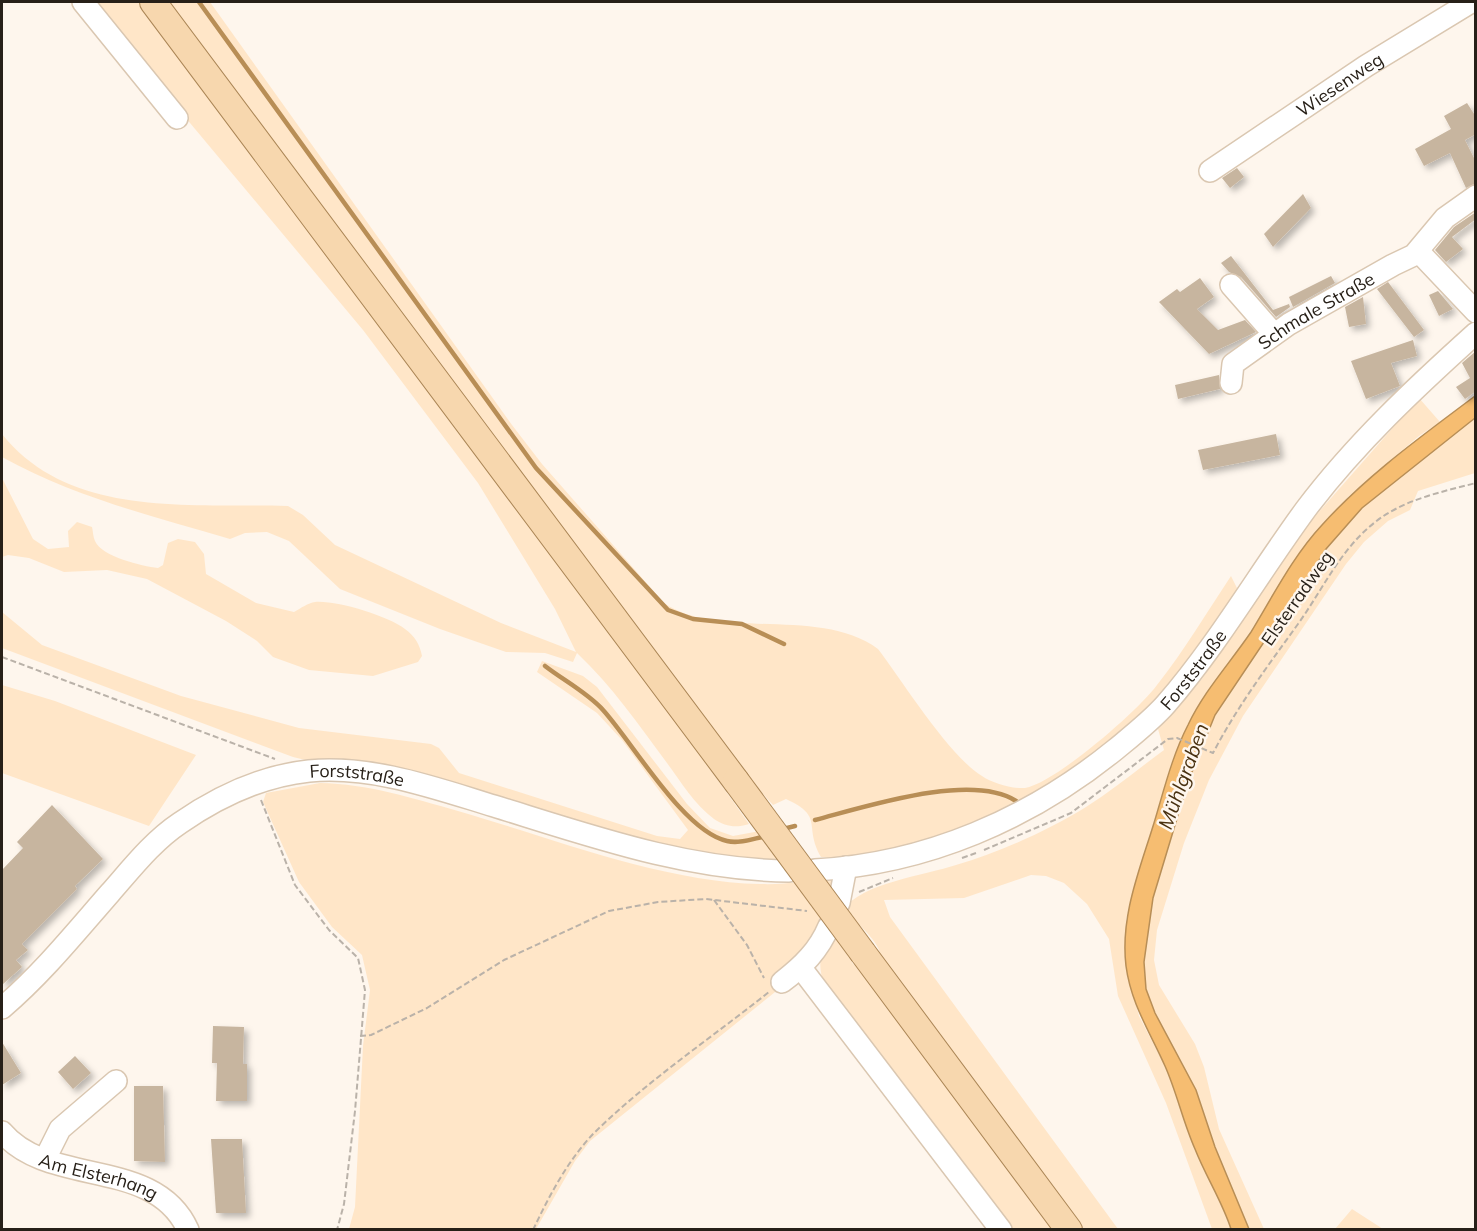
<svg xmlns="http://www.w3.org/2000/svg" width="1477" height="1231" viewBox="0 0 1477 1231" font-family="Mulish,sans-serif">
<style>
.green{fill:#ffe6c8}
.water{fill:#f6bd71;stroke:#b88e56;stroke-width:1.5}
.lines{fill:none;stroke-linecap:round;stroke-linejoin:round}
.stream{stroke:#b88e56;stroke-width:4.5}
.building{fill:#c7b59f;filter:url(#shadow)}
.minor-casing{stroke:#dac7b1;stroke-width:24}
.major-casing{stroke:#ab8656;stroke-width:28}
.path{stroke:#bab2a9;stroke-width:2;stroke-dasharray:6 3;stroke-linecap:butt}
.minor{stroke:#fff;stroke-width:21}
.major{stroke:#f7d7ae;stroke-width:26}
.major-bridge-casing{stroke:#ab8656;stroke-width:28;stroke-linecap:butt}
.major-bridge{stroke:#f7d7ae;stroke-width:26}
.labels{text-anchor:middle;dominant-baseline:central;stroke-width:5;stroke-linejoin:round;paint-order:stroke}
.street-label{font-size:18px;fill:#272018;stroke:#fef6ed}
.water-label{font-size:20px;font-style:italic;fill:#493110;stroke:#fef6ed}
</style>
<defs>
<filter id="shadow"><feDropShadow dx="4" dy="4" stdDeviation="3" flood-color="#0004"/></filter>
</defs>
<rect width="100%" height="100%" fill="#fef6ed"/>
<!-- green -->
<path class="green" d="M89,2h52l500,669 108,153c-13,4 -23,3 -35,-5 -19,-14 -33,-37 -47,-56 -28,-38 -55,-77 -90,-110l-4,9 -28,-9 -39,-1 -66,-23 -100,-40 -51,-48 -22,-9 -22,1 -15,6c-78,-23 -156,-42 -228,-82v-23c68,85 188,69 286,72l15,9 32,30 166,78 75,29 -21,-43 -77,-126 -115,-153z
M168,2h42l302,423 30,39 122,139c56,38 156,3 214,46 25,33 72,108 104,127 10,7 30,13 43,12 30,-5 113,-77 132,-103 27,-34 50,-73 74,-109l7,14c-25,37 -49,78 -81,110 -13,14 -27,30 -42,41 -73,55 -201,128 -294,116 -18,-32 4,-40 -35,-58l-13,6 -32,-35z
M1419,398l21,24 -21,14 -70,60 -29,31 -132,197 -17,40 -45,155v46l13,51 26,50 66,163h-19l-46,-126 -48,-107 -9,-57 -22,-35 -23,-21 -18,-7 -15,-1 -67,23 -80,2 6,17 228,312h-35l-202,-270c0,-18 -26,-37 -38,-49 18,-27 83,-35 113,-45 44,-13 91,-34 130,-58 27,-17 52,-38 78,-57l-6,-21 44,-50 101,-149z
M1475,418v55l-57,18 -8,19 -22,11 -24,21 -18,22 -103,152 -34,64 -25,63 -27,87 -3,30 5,25 36,59 9,23 15,62 45,100h-15l-34,-82 -19,-57 -41,-77 -9,-24 -2,-27 9,-64 35,-116 27,-67 49,-73 23,-29 39,-64 36,-41z
M2,478l31,61 15,10 21,-2 -1,-16 9,-9 15,5c1,4 1,10 3,14 7,16 47,25 63,27l5,-3 5,-22 10,-4 17,3 9,12 2,20 50,29 38,9c7,-4 14,-9 21,-10 21,-2 73,14 90,27 10,7 15,16 17,27l-4,6 -45,14 -64,-6 -36,-13 -16,-16 -31,-20 -79,-42 -40,-9 -43,2 -35,-14 -21,-3 -6,2z
M2,612l40,33 139,51 118,32 132,16 8,4 20,25 198,63 23,3 8,-9 -66,-90 -25,-27 -60,-41 5,-11 41,15 14,11 90,117 23,24 23,8 27,-5 21,30 -64,-2 -424,-102 -291,-109z
M2,685l53,16 141,54 -47,71 -147,-53z
M320,783c48,1 92,15 138,28 94,27 204,71 302,73 24,1 48,-3 72,-7l4,2v13l-46,88 -200,161 -15,20 -39,68h-187l6,-22 8,-161 7,-56 -8,-35 -30,-28 -33,-45 -36,-80 3,-9z
M834,929l19,35 9,5 194,260h-48l-180,-234c-12,-32 -10,-37 6,-66z
M1352,1209l31,20h-48z"/>
<!-- water -->
<path class="water" d="M1475,396v22l-113,90 -36,41 -39,64 -23,29 -49,73 -27,67 -35,116 -9,64 2,27 9,24 41,77 19,57 34,82h-18c-9,-28 -25,-52 -36,-80 -12,-27 -18,-56 -30,-83 -15,-34 -34,-62 -39,-100 -6,-50 14,-97 28,-143 10,-33 18,-67 34,-98 16,-34 42,-62 63,-93 22,-36 42,-76 71,-107 45,-50 100,-89 153,-129z"/>
<g class="lines">
<!-- stream -->
<path class="stream" d="M199,2l337,466 132,142 25,9 49,5 42,20
M545,666c18,14 43,27 58,44 30,33 81,122 124,131 12,3 24,-2 36,-4
M815,820c50,-13 156,-48 201,-19
M783,829l12,-3"/>
</g>
<!-- building -->
<path class="building" d="M1467,103l9,14v17l-11,6 11,22v21l-10,5 -16,-35 -26,13 -9,-17 36,-20 -7,-13z
M1237,168l7,9 -14,11 -8,-10z
M1303,194l8,14 -38,39 -9,-13z
M1476,212v7l-24,18 11,12 -17,13 -11,-12 19,-23z
M1231,256l42,54 16,-6 1,3 -14,10 -35,-40 -12,-5 -8,-9z
M1331,276l4,7 -42,24 -4,-10z
M1200,278l14,19 -17,12 21,21 27,-10 11,12 -47,22 -50,-52 18,-13 3,3z
M1388,282l36,48 -10,7 -37,-48z
M1438,291l15,18 -14,7 -10,-21z
M1363,297l3,27 -17,3 -4,-20z
M1413,340l4,16 -26,7 9,23 -34,13 -15,-38z
M1476,351v40l-11,8 -9,-12 14,-9 -8,-15z
M1219,375l1,14 -42,10 -3,-14z
M1276,434l4,21 -77,15 -5,-20z
M52,805l51,54 -28,27 2,3 -55,55 6,6 -12,10 6,7 -20,18v-115l21,-22 -6,-6z
M213,1026l31,1 -1,37h4v37h-31l1,-38h-5z
M2,1042l19,31 -19,12z
M75,1056l16,17 -18,16 -15,-17z
M134,1086h29l2,76 -31,-1z
M211,1139h31l4,74h-30z"/>
<g class="lines">
<defs>
<g id="minor">
<path d="M83,2l94,116"/>
<path id="s1" d="M1210,171l156,-105 105,-64"/>
<path d="M1419,252l57,60"/>
<path d="M1231,285l43,49"/>
<path id="s2" d="M1231,383l2,-19 56,-40 104,-59 21,-10 31,-37 31,-22"/>
<path id="s3" d="M815,870c111,-6 215,-51 301,-121 17,-14 36,-29 50,-45 52,-60 93,-131 140,-195 49,-65 110,-122 170,-176"/>
<path d="M839,903l7,-36"/>
<path d="M801,968l200,262"/>
<path d="M782,982c21,-16 37,-32 47,-56"/>
<path id="s4" d="M2,1008c40,-34 73,-75 108,-115 22,-25 43,-52 70,-70 39,-27 81,-47 129,-52 63,-6 126,17 185,35 97,30 193,64 295,65"/>
<path id="s5" d="M2,1132c47,56 153,24 186,98"/>
<path d="M45,1159l15,-30 56,-48"/>
</g>
<path id="major" d="M153,2l583,779
M863,953l206,277"/>
</defs>
<!-- minor casing -->
<use href="#minor" class="minor-casing"/>
<!-- major casing -->
<use href="#major" class="major-casing"/>
<!-- path -->
<path class="path" d="M2,657l273,102
M261,800l34,85 34,45 29,28 7,32 -10,121 -11,93 -7,26
M984,850l87,-37 97,-74 9,-1 36,15c24,-46 54,-86 85,-129 25,-35 42,-74 76,-101 28,-23 67,-31 102,-40
M962,858l14,-5
M859,892l34,-14
M714,900l33,45 17,33
M360,1036l11,-1 56,-27 77,-48 105,-49 49,-9 48,-3 101,12
M533,1230c16,-34 35,-70 61,-97 53,-52 117,-95 175,-141"/>
<!-- minor -->
<use href="#minor" class="minor"/>
<!-- major -->
<use href="#major" class="major"/>
<defs>
<path id="major-bridge" d="M736,781l127,172"/>
</defs>
<!-- major-bridge casing -->
<use href="#major-bridge" class="major-bridge-casing"/>
<!-- major-bridge -->
<use href="#major-bridge" class="major-bridge"/>
</g>
<g class="labels">
<!-- street labels -->
<g class="street-label">
<text stroke="none"><textPath href="#s1" startOffset="156">Wiesenweg</textPath></text>
<text stroke="none"><textPath href="#s2" startOffset="118">Schmale Straße</textPath></text>
<text transform="translate(1297 598) rotate(-55)">Elsterradweg</text>
<text stroke="none"><textPath href="#s3" startOffset="441">Forststraße</textPath></text>
<text stroke="none"><textPath href="#s4" startOffset="446">Forststraße</textPath></text>
<text stroke="none"><textPath href="#s5" startOffset="108">Am Elsterhang</textPath></text>
</g>
<!-- water labels -->
<g class="water-label">
<text transform="translate(1183 776) rotate(-70)">Mühlgraben</text>
</g>
</g>
<!-- border -->
<rect width="1477" height="1231" fill="none" stroke="#272018" stroke-width="6"/>
</svg>
